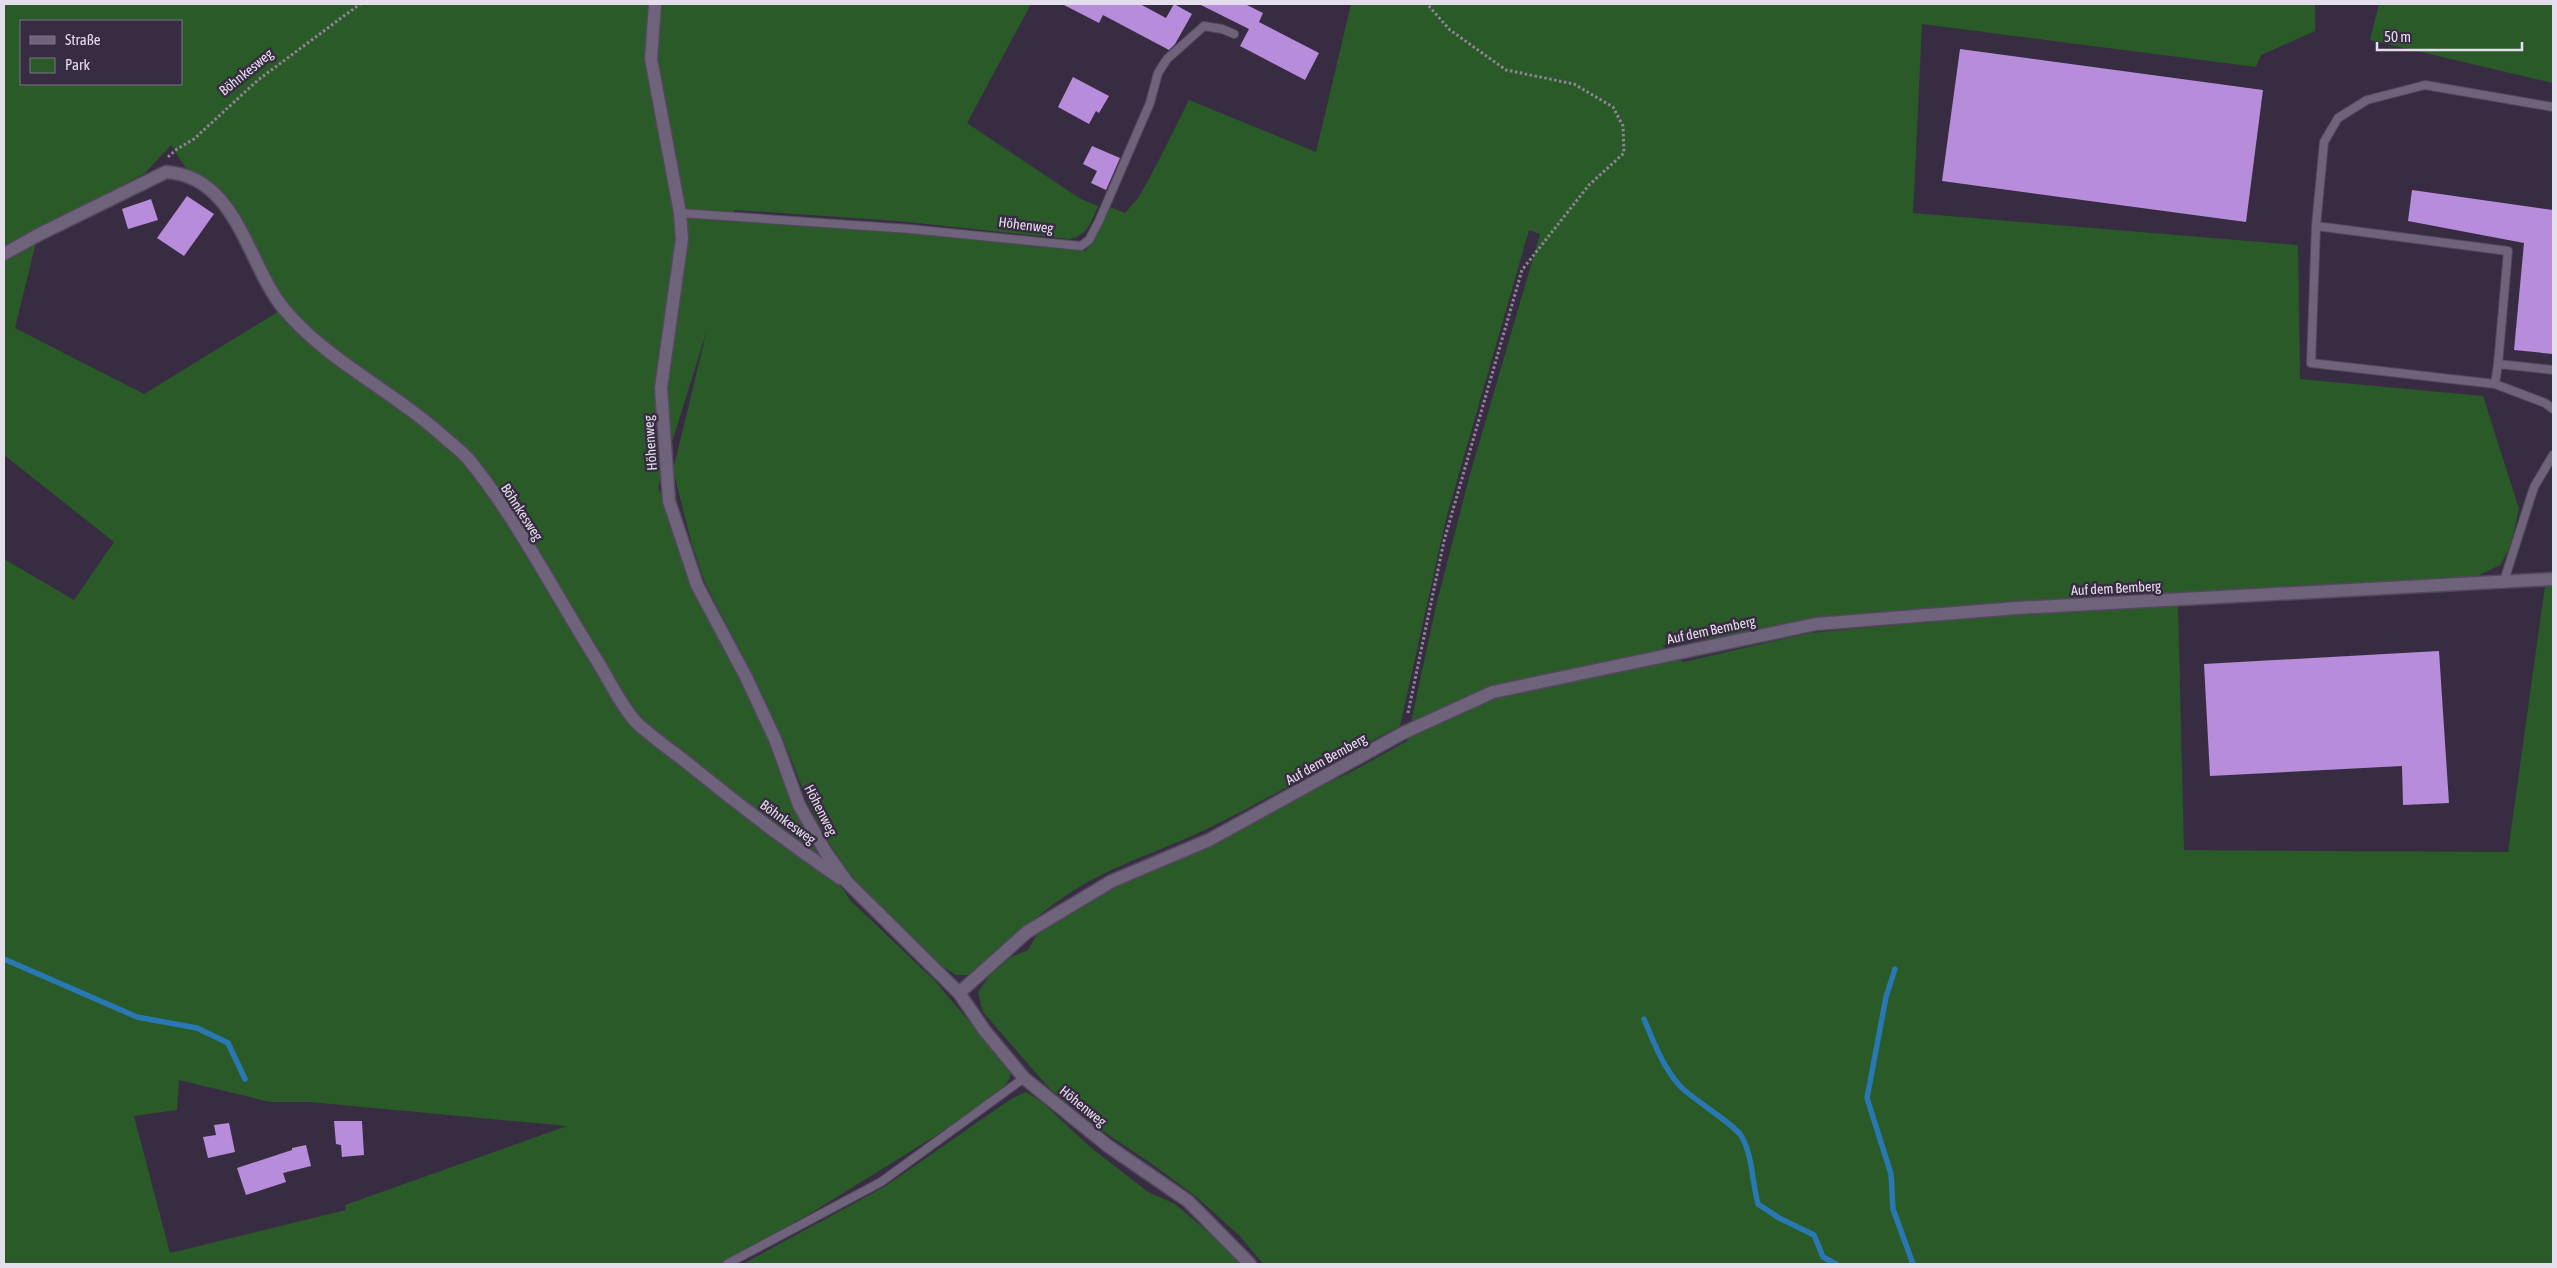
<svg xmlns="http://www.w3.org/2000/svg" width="2557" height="1268" viewBox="0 0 2557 1268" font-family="'Asap Condensed',sans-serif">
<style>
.green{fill:#2a5a28;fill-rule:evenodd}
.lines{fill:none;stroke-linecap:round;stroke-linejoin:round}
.stream{stroke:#2978b4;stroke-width:5.5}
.building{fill:#b68cdb}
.service-casing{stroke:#52485b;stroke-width:10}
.minor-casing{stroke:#52485b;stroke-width:15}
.path{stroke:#8f8597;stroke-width:3;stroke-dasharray:2.5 2.5;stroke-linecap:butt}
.service{stroke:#6f627b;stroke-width:8}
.minor{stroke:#6f627b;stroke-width:12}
.labels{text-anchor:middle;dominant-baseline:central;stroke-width:5;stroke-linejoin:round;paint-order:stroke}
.street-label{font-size:14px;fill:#e4ddeb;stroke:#382c42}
</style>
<rect width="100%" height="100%" fill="#382c42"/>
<!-- green -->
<path class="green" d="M4,4h1027l-64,119 112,75 19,8c-7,16 -10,30 -29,33l-171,-18 -163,-11 -2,10 208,15 145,16 22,-45 17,7 14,-16 19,-35 31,-62 127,52 35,-148h964v27l-54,24 -5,12 -334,-43 -9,189 385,32 2,134 183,17 36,113 -9,39 -10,17 -29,14 -641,38 -157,28h-11l21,17 127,-29 183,-17 185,-10 6,244 324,2 37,-266 8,-1v679h-1290l-23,-28 -46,-41 -42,-31 -51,-34 -51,-41 -67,-77 -5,-20 12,-17 21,-18 17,-7 8,-14 70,-49 247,-116 54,-30 29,-135 33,-128 71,-244 -11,-4 -83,289 -46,207c-64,33 -126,70 -191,102 -37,18 -77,31 -114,50 -46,24 -86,63 -126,97h-13l-14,-9 -88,-87 -22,-31 -22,-41 -27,-68 -30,-64 -48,-92 -13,-38 -19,-75 34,-140 -49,157 41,101 70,147 44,111 38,55 84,80 76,90 -1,7 -9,13 -69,47 -121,75 -91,51h-716v-705l70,41 40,-58 -110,-87zM21,21h160v63h-160zM171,145l18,28 49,48 47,86 45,44 -49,-41 -137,84 -129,-66 24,-98 106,-57zM179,1080l91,22h40l257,24 -222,79 1,5 -176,43 -36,-137 43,-6z
M2379,4h174v79l-183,-43z
M1026,1092l16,10 47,44 59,46 27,12 52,44 15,16h-499l141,-77 127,-88z"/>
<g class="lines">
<!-- stream -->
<path class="stream" d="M4,959l133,58 60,11 31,15 17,36
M1895,969l-9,28 -19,101 24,76 2,35 20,55
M1644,1019c10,24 19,48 36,67 13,14 55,38 62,51 11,21 10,45 16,67l21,14 35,17 9,22 13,7"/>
</g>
<!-- building -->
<path class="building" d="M1062,4h78l26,14 8,-14 18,10 -17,30 -6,6 -66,-35 -4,8z
M1199,4h46l18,9 -4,9 60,31 -14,27 -65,-34 9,-17z
M1960,49l303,41 -17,132 -304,-41z
M1073,77l36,19 -10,17 -3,-2 -7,13 -31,-17z
M1092,146l28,12 -14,32 -15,-7 6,-12 -14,-7z
M2412,190l141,20v144l-39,-4 10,-107 -116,-22z
M187,196l27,18 -30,42 -27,-18z
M151,199l7,21 -30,9 -6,-20z
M2439,651l10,152 -46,2 -1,-39 -192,10 -6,-112z
M334,1121h28l2,34 -22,2 -1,-12 -5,-1z
M229,1123l6,29 -27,6 -5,-21 13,-2 -2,-10z
M306,1145l5,21 -28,7 3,9 -40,13 -9,-27 55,-18v-2z"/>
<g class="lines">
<defs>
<path id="service" d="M2553,107l-128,-22 -58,15 -29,18 -14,24 -8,84 192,25 -10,113 55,6
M680,213l230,16 171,17 8,-6 10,-19 51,-118 8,-30 9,-14 37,-33 18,3 12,5
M2316,226l-5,137 184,21 50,19 8,6
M2495,384l3,-20
M2503,584l31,-97 19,-32
M727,1264l154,-82 143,-104"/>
<path id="minor" d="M655,4l-4,55 29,154 2,26 -21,149 8,113 28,84 49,92 29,62 24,66 26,46 22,31 112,111 26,38 39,47 84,68 80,55 62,63
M4,254l36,-20 126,-62c71,4 81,92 118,137 44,53 110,82 160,128 9,8 19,15 26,24 49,61 85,133 126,198 12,19 26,49 41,64 18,17 40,31 59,47 47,38 94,74 144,108
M959,993l68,-61 85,-51 97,-41 194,-107 90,-41 323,-68 201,-16 536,-29"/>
</defs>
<!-- service casing -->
<use href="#service" class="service-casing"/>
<!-- minor casing -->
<use href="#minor" class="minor-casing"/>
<!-- path -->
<path class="path" d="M168,157l9,-8 17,-10 64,-59 102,-76
M1408,713l36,-172 78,-271 67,-85 35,-32 -1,-27 -10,-19 -39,-23 -68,-14 -56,-40 -23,-26"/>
<!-- service -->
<use href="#service" class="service"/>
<!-- minor -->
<use href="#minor" class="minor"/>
</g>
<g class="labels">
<!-- street labels -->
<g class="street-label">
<text transform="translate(246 72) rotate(-39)">Böhnkesweg</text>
<text transform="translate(1026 225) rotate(7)">Höhenweg</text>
<text transform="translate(650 443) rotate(-94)">Höhenweg</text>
<text transform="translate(522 512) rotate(57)">Böhnkesweg</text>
<text transform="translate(2116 588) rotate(-3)">Auf dem Bemberg</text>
<text transform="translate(1711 630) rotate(-12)">Auf dem Bemberg</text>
<text transform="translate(1326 759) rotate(-29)">Auf dem Bemberg</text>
<text transform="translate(821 810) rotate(63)">Höhenweg</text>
<text transform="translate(788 822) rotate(36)">Böhnkesweg</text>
<text transform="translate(1083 1106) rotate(39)">Höhenweg</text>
</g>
</g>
<!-- border -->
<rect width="2557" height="1268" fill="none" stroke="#e4ddeb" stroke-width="10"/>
<!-- legend -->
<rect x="20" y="20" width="162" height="65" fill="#382c42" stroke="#7d7386"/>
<rect x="30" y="36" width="25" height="8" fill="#6f627b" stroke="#7d7386"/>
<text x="65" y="45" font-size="15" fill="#e4ddeb">Straße</text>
<rect x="30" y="58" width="25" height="15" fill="#2a5a28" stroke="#7d7386"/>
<text x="65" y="70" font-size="15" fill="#e4ddeb">Park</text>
<!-- scale -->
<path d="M2377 42v8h145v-8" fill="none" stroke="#e4ddeb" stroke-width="2.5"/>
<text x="2384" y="42" font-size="15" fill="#e4ddeb" stroke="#382c42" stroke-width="4" paint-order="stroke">50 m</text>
</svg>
